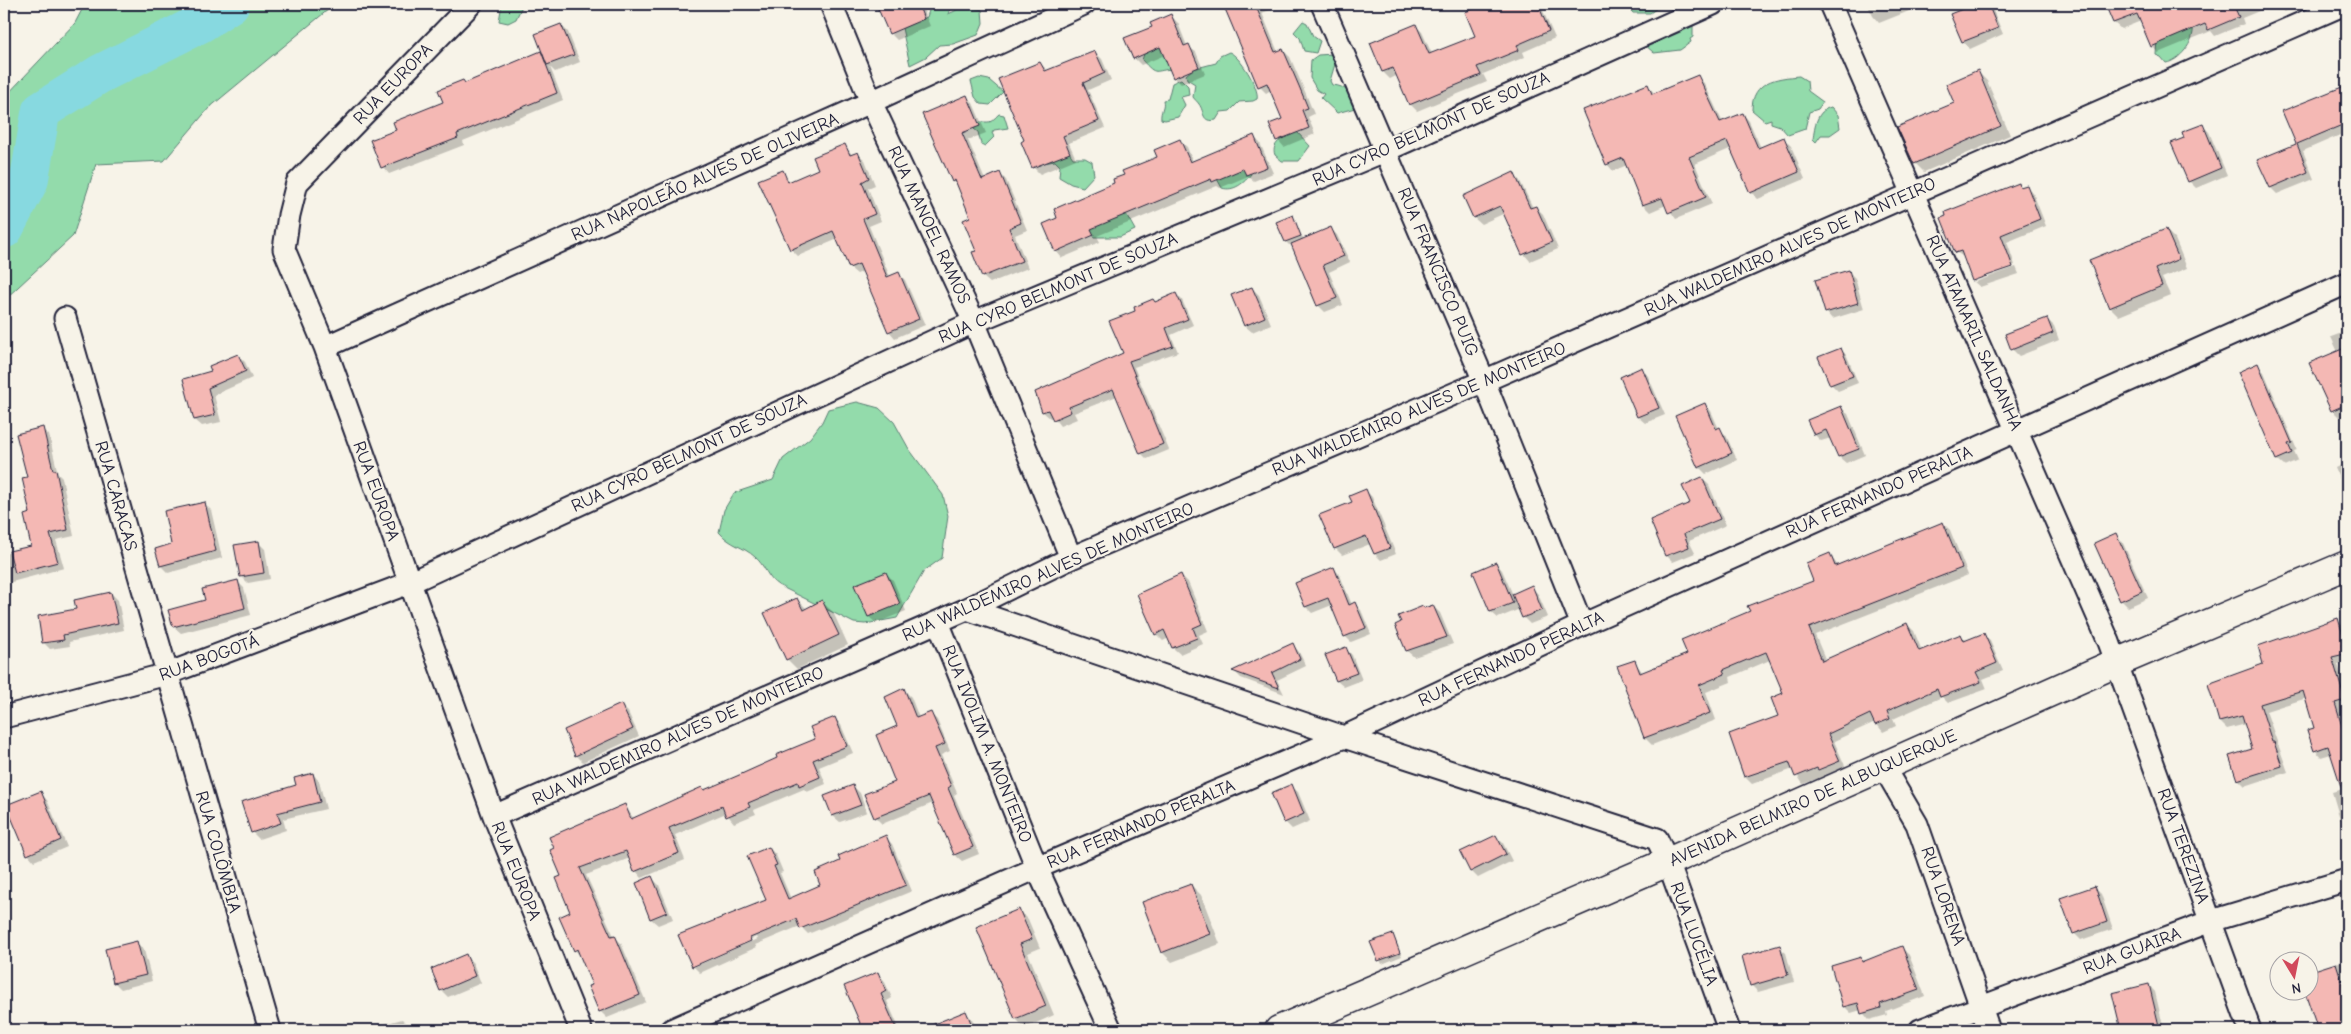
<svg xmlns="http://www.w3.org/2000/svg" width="2351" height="1034" viewBox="0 0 2351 1034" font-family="'Comic Neue',sans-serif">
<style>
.green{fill:#93dbab;stroke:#5a7e73}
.shadow{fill:#0003;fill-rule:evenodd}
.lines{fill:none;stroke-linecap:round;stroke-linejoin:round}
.river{stroke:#87d9e0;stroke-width:39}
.building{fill:#f4b8b4;stroke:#22223b}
.street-casing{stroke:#22223b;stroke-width:25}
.secondary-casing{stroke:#22223b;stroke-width:31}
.street{stroke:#f7f3e8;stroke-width:21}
.secondary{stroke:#f7f3e8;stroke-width:28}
.labels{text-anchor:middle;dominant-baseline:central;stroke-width:4.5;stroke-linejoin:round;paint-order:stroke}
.street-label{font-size:18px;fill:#22223b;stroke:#f7f3e8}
</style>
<rect width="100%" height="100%" fill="#f7f3e8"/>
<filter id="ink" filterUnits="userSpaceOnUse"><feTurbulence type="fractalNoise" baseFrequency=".02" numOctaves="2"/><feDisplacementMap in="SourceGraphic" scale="10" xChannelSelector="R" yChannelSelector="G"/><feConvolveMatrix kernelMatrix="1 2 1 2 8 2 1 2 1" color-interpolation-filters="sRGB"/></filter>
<g filter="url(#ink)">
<!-- green -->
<path class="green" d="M85,4h250l-126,104 -45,53 -68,3 -23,72 -69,64v-202l71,-75z
M502,4h21l-7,15 -8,4 -9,-2z
M931,4h21l-4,10 7,-3 8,-6 19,5 1,13 -5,12 -25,9 -14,1 -13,12 -16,8 -8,-37 25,-11z
M1625,4h38l-13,9h-17z
M1303,21l4,2 6,13 7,5 -4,12 -12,-2 -4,-13 -6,-6z
M1693,24v13l-3,2 1,3 -11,8 -26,3 -10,-9z
M2193,27c2,15 -14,34 -27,36l-5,-6 -5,-2 1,-17z
M1158,44l12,15 3,10c-19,1 -16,8 -31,-9l3,-9z
M1229,52c10,3 31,36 28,47l-4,2 -14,1 -9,9 -9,1 -5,8c-15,3 -11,-8 -17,-16 -2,-3 -4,-4 -6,-7l2,-13 -8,-5 -1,-4 7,-6 23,-6 4,-7z
M1333,54l2,10 -5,17 2,4c15,1 20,9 23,23l-18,5 -16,-15 3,-4 -7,-4 -7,-12 1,-18 7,-5z
M1799,76l8,5 1,10 15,11 -5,7 -9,3 -4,17 -17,6 -8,-9 -9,-3v-4l-6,2 -13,-11c0,-29 24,-32 47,-34z
M979,78l10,2 14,12 -13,13 -9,-1 -6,-7 -4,-16z
M1181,79l7,7 1,9 -8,2 4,8 -7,12 -13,3 -4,-1c-1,-8 4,-12 2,-19l5,-1 4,-16z
M1831,107l7,8 2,13 -10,7h-9l-5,7 -3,-3c2,-12 3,-28 18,-32z
M999,114l5,1 4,13 -14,2 -2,3 2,4 -9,9 -4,-2 -3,-12 -4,-3 6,-7c14,0 9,1 19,-8z
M1297,132l13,14 -11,15h-17l-7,-6c-5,-13 12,-19 22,-23z
M1067,149l6,9h12l7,4 2,13 -11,12 -12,-3 -12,-7 1,-11 -5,-5 -12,2z
M1228,165l21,5 2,4c-6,8 -17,18 -29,14l-6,-11z
M1126,214l9,16 -15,7h-26l-4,-7 18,-14z
M857,402l22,6 15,14 15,27 34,46 5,21 -6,42 -18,13 -27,47 -32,6 -11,-1 -76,-38c-11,-7 -13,-20 -23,-28 -12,-11 -24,-11 -36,-25l5,-22 10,-17 39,-13 10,-21 27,-21 12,-16 6,-13z"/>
<!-- shadow -->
<path class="shadow" d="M877,4h26l2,5 12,-5 7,7 6,15 -33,14 -7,-7z
M964,4h18l-12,5z
M1224,4h50l1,4 -13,5 16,39 5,-2 7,7 16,37 8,20 -6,3 7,17 -31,13 -6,-7 6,-21 -13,-29 -5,3 -7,-7z
M1490,4h50l15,34 -32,14 2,5 -42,17 4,8 -70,29 -7,-7 -12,-29 -8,4 -7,-7 -11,-28 43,-19 7,7 10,22 45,-18 -10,-23z
M1867,4h50l-10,4 2,3 -30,12 -6,-7z
M1979,4h9l4,4 11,26 -33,15 -7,-7 -11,-27z
M2106,4h170l-34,14 2,6 -29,12 -4,-5 -53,22 -6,-7 -11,-25 -20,8 -7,-6z
M2277,4h19l1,2 -13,6z
M1171,16l7,7 9,23 9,6 9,22 -24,10 -7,-7 -9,-22 -24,10 -7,-7 19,-31z
M561,25l7,7 12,30 -25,10 -5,-5 13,33 -100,41 1,4 -75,29 -6,-7 15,-37 47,-27 21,-19 75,-31 4,4z
M1095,52l7,7 9,21 -23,10 17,38 -36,15 7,16 -36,15 -7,-7 -7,-26 14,-78 8,8z
M1978,72l9,9 23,54 -86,37 -9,-9z
M1697,76l7,7 19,40 20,-9 6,7 12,27 23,-9 7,7 14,33 -47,20 -7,-7 -19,-44 -37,16 17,40 -36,15 -10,-14 -16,7 -7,-7 -16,-40 -14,6 -6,-7 41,-78 7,8z
M2347,86v46l-44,19 11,28 -37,15 -6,-6 -12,-27 38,-16 -13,-33z
M966,96l7,7 13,30 -18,7 17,40 15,-6 6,6 21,50 -12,5 13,33 -38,15 -7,-6 -9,-24 4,-1 -6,-34 -13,-31 -6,-6z
M2202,125l7,7 18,43 -31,13 -7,-7z
M1254,137l6,6 13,30 -19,8 -6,-5 -28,12 -3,-2 -120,50 3,6 -38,16 -6,-7 3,-32 100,-62 21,-16 7,6 6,15z
M845,146l8,10 5,-2 7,6 10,25 -7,3 13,33 -12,5 21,51 8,-4 7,7 20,45 -30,13 -6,-7 -25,-60 -7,3 -7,-6 -12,-29 -40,17 -7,-7 -9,-77 8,10 29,-12z
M1514,174l6,7 13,27 3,-1 7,7 15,35 -28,12 -6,-7 -19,-41 -24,11 -7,-6 -10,-21z
M2018,184l4,4 4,-2 7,7 13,33 -39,16 8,23 -40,14v3l41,-15 3,7 -39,13 -7,-6 -8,-23 -9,-6z
M1292,217l12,23 27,-11 6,6 13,27 -21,10 14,33 -18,7 -7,-7 -26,-61 -3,1 -3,-3 -8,-19z
M2166,230l9,9 12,29 -25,10 8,17 -51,21 -9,-9z
M1849,272l6,6 9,31 -32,10 -6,-7z
M1252,288l7,7 12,29 -19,8 -7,-6z
M1176,294l6,6 11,25 -22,10 7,17 -44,15 35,83 -22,9 -6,-6 -24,-57 -43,17 3,6 -17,7 -7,-9 -3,1 -7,-6 -6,-19 87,-39z
M2047,319l7,7 5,14 -40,16 -7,-7z
M2347,331v84l-7,3 -8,-8 6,-58 -7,-15z
M1841,349l6,7 11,27 -20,8 -7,-7z
M238,355l7,7 7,16 -38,17 7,27 -19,4 -7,-6 18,-48z
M2257,365l7,7 33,78 -3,1 4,9 -14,6 -7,-6 -37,-87z
M1642,369l6,7 17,39 -20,8 -7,-6 -17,-40z
M1705,404l6,7 8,18 7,6 11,25 -31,14 -7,-7z
M1841,407l7,7 17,41 -19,8 -7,-6 -8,-19 -10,3 -6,-6z
M42,429l7,6 9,39 4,4 12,58 -18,4 8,28 -60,16v-30l29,-8 -5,-68z
M2347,462v34l-12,-28z
M1702,478l7,7 17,40 -37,16 6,12 -22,9 -7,-7z
M1365,490l7,7 24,57 -15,6 -6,-6 -5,-10 -28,11 -7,-7 18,-46z
M204,503l7,7 11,48 -54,15 -7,-7 -5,-17 17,-4z
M1943,523l7,7 18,45 -153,60 11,26 81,-37 7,7 8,20 39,-16 6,6 16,-7 7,7 13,30 -20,8 4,10 -39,14 -6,-6 -49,22 3,7 -13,6 -8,-10 -41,19 12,27 -43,16 -10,-15 -41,15 -7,-7 -15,-42 50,-18 4,-23 -14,-34 -40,17 1,5 -25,10 10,28 -64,25 -7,-7 -11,-77 9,12 46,-18 62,-43 64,-30 15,-27 8,11z
M2115,534l7,7 26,57 -20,9 -7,-7z
M258,542l7,7 5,30 -22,4 -7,-7z
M1496,563l6,7 11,25 18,-8 7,7 10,23 -18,7 -7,-7 -3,-8 -22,9 -7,-6z
M1334,569l6,6 12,30 3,-1 6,6 10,24 -20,8 -6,-6 -13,-31 -20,8 -6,-6 -9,-23z
M886,573l7,7 13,31 -30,12 -7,-6z
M1181,575l7,7 20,49 -9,4 4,9 -23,10 -7,-6 -4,-10 -6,3 -7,-7z
M237,581l7,7 7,27 -70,18 -7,-6 32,-26z
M111,593l7,7 6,30 -55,12 1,4 -20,3 -6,-6 34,-33z
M797,599l10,10 15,-7 11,10 15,33 -51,24 -10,-10z
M1433,606l7,7 13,31 -39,13 -7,-6 -10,-25z
M2337,620l7,7 3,10v24l-9,3 9,31v12l-6,2 6,21v96l-7,-7 -8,-27 11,-3 -12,-35 -10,3 -6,-7 1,-22 -9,-30 -41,13 22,61 -43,14 -7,-7 15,-30 -7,-25 -19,5 -7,-7 -11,-37 56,-20z
M1293,645l6,7 7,14 -29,14 7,14 -43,-16 -6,-6z
M1345,648l7,7 10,25 -18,7 -7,-6z
M904,690l7,7 8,21 11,-5 7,7 13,31 -9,4 16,38 -3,2 25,59 -17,7 -7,-6 -22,-52 -51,21 -7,-7 21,-35 3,-55z
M621,705l7,7 11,24 -56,26 -7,-7z
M835,718l6,7 12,28 -34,14 7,17 -19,8 -3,-3 -50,21 2,4 -22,9 -8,-10 -51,22 10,25 -43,18 -6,-7 -6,-13 -44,17 28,61 7,7 25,59 -39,16 -6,-6 -11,-25 4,-2 -12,-27 -7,-8 -4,-37 -9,-37 63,-70 9,13 104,-41 79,-38z
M313,774l6,7 7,28 -43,10 3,11 -27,9 -7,-7 45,-47z
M853,786l7,7 7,19 -27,10 -7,-6 -7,-20z
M1291,786l7,6 12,29 -18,8 -7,-7z
M40,793l7,7 20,47 -33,14 -6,-7z
M1496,836l7,7 9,18 -34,17 -7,-7z
M885,837l7,7 20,47 -104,43 -8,-8 -45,19 2,2 -57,26 -7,-7 -13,-31 87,-35 -18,-43 20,-9 7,7 7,17 -3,1 11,26 31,-13 -6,-14 26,-10 -3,-6zM756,937l1,2 -63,28v-2z
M652,878l7,7 14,34 -15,6 -7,-6 -14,-35z
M1191,885l10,10 19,49 -48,18 -10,-10z
M2094,887l7,7 12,35 -32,11 -7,-7z
M1019,910l9,9 12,29 -12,5 26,62 -29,13 -9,-9 -38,-91z
M1392,935l10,21 -20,8 -10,-21z
M137,943l7,7 8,31 -31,8 -7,-7z
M1779,947l7,6 8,29 -36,10 -7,-7z
M1902,948l7,7 16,41 -39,15 1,4 -18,5 -8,-10 -10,3 -7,-7 16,-47 4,3z
M466,956l7,7 8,20 -33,14 -7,-7z
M2347,959v61l-2,1 2,9h-43l14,-4 -11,-34h1v-19z
M877,973l7,7 8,18 -5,3 13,29h-36l-18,-43z
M2149,985l6,7 9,38h-42l-8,-36z
M965,1012l7,7 5,11h-55z
M402,1019l10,11h-34l-1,-4z"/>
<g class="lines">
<!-- river -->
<path class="river" d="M4,229l25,-48 12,-70 59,-37 101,-51 29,-19"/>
</g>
<!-- building -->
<path class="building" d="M876,4h24l2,5 16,-5 6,15 -35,15z
M1223,4h32l20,48 8,-3 16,37 9,22 -6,2 7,18 -33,13 -7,-17 13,-5 -15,-36 -9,4z
M1486,4h52l11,27 -32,14 2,5 -42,17 4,8 -72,30 -16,-37 -11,4 -12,-29 46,-19 13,30 46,-18 -10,-24z
M1975,4h13l10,24 -36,14 -12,-28z
M2105,4h128l6,13 -31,13 -3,-6 -54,23 -14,-33 -24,9z
M1171,14l13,32 5,-2 10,23 -26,11 -13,-31 -27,12 -9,-21 28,-11 -2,-4z
M561,24l13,31 -27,10 -12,-31z
M541,51l16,42 -100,41 1,4 -77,30 -11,-28 26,-10 -3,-8 50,-20 -5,-12 25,-10 2,3z
M1095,51l10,22 -22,10 16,38 -36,15 7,17 -38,15 -11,-26 3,-2 -26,-61 42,-17 5,9z
M1978,70l23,56 -87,38 -17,-37 57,-24 -8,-19z
M1698,75l22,47 23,-9 15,35 26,-11 15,35 -49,21 -23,-52 -38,16 17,40 -38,16 -6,-15 -20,7 -19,-47 -17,7 -23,-55 65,-26 4,10z
M2347,85v38l-50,21 11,28 -38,16 -13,-28 39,-16 -14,-33z
M967,95l13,31 -18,7 20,47 18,-8 21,51 -12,5 13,33 -40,16 -10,-25 4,-1 -13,-31 7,-3 -15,-37 -3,2 -30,-68z
M2203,124l18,44 -33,14 -17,-39 13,-5 -2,-6z
M1254,135l13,32 -21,8 -3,-6 -31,13 -1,-3 -120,50 3,6 -39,17 -12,-28 14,-6 -3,-9 60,-26 -1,-4 11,-4 -2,-4 35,-14 -3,-7 26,-11 10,23z
M845,144l5,11 8,-3 11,26 -7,4 13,32 -12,5 24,58 12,-5 20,47 -31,13 -29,-68 -10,4 -16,-37 -43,19 -32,-70 25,-10 5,12 30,-13 -5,-12z
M1514,172l16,36 6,-2 16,36 -30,13 -22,-49 -27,12 -10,-22z
M2019,183l1,4 7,-2 13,34 -39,16 12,32 -41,14 -11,-30 -6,2 -14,-35 5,-2 -1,-4z
M1293,215l8,21 -16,6 -9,-20z
M1331,227l13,29 -21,9 14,33 -20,8 -26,-62z
M2166,229l13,30 -24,10 7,17 -53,22 -20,-48z
M1849,270l9,33 -33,10 -10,-33z
M1252,287l13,30 -21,9 -13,-31z
M1176,293l12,26 -22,9 7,18 -44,15 34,83 -23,10 -27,-65 -44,18 2,5 -18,8 -5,-10 -6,2 -7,-20 88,-39 -14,-32 26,-10 -1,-4 19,-8 2,3z
M2047,318l6,15 -42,17 -6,-16z
M2347,347v57l-16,7 -22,-48z
M1841,348l12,28 -23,9 -12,-28z
M238,354l8,17 -38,17 7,27 -21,5 -11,-41 28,-8 -2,-5z
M2258,363l34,80 -4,1 4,9 -16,7 -38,-88z
M1642,367l17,41 -22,9 -17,-40z
M1705,403l11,26 4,-2 12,26 -34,15 -23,-52z
M1841,406l18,43 -21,8 -12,-27 -12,5 -7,-15z
M43,427l10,43h3l12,60 -18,4 8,28 -43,11 -6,-22 22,-5 -7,-31 6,-2 -8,-35 5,-1 -11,-43z
M1702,477l18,42 -36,15 5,13 -24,9 -15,-36 40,-17 -8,-17z
M1366,489l24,59 -16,6 -8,-18 -32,13 -15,-34 33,-13 -3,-6z
M205,502l11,49 -56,15 -5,-17 16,-5 -7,-33z
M1943,522l19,46 -153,60 13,33 85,-38 12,28 42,-17 3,7 20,-8 13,30 -21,9 5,10 -41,15 -3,-8 -50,22 3,8 -15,6 -5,-11 -42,20 12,27 -22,9 -1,-2 -22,9 -6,-15 -45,15 -15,-43 49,-18 -7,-18 12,-5 -17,-41 -43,18 2,4 -26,11 11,28 -66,25 -27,-72 18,-6 5,13 47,-19 -6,-14 69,-29 -3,-5 66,-25 -7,-18 24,-10 5,13z
M2116,533l26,58 -22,10 -26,-58z
M259,541l5,32 -24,4 -6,-32z
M1496,562l17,41 -23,9 -17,-40z
M1334,567l15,38 6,-3 11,26 -22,9 -16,-39 -23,9 -10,-24z
M886,572l14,32 -32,13 -14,-32z
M1181,574l21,50 -9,4 4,10 -25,10 -8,-18 -9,5 -18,-41z
M238,580l7,28 -72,19 -5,-17 37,-10 -3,-11z
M1532,585l10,25 -20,8 -10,-24z
M111,592l7,31 -55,12 1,5 -22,3 -4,-27 38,-7 -2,-9z
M797,598l6,12 19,-10 17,35 -53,25 -22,-47z
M1433,605l14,32 -41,14 -11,-26 6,-3 -3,-6 25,-10 1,2z
M2338,618l7,24 -4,2 4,10 -13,3 13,43 -10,3 12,40v53h-3l-16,-50 -14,5 -7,-21 7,-2 -11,-37 -43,13 12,38h2l8,24 -45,14 -8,-24 23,-7 -10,-33 -23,6 -11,-38 55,-20 -5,-18z
M1293,643l7,16 -28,14 7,15 -47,-17z
M1346,647l11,26 -21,8 -11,-26z
M904,688l12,30 15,-6 14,32 -10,4 16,38 -3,2 25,59 -19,8 -25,-59 -55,22 -10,-24 31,-12 -19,-47 21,-9 -12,-29z
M621,704l12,25 -58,27 -11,-26z
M835,717l12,29 -34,14 7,17 -21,9 -1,-4 -50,21 2,4 -24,10 -4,-11 -53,22 10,25 -45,19 -8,-21 -46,17 31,68 4,-1 25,60 -41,17 -11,-26 4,-1 -15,-36 -3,2 -15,-34 11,-5 -14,-34 5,-2 -11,-26 4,-2 -5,-11 76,-33 6,15 71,-32 2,3 33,-14 40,-18 -1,-3 39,-16 -5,-12z
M313,773l7,29 -43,11 4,10 -30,10 -10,-31 55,-17 -2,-7z
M1292,784l12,30 -20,9 -13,-30z
M853,785l8,20 -29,11 -8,-20z
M41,791l20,49 -34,15 -21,-50z
M886,835l20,50 -106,44 -4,-10 -46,19 1,3 -59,26 -14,-32 88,-35 -19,-44 22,-9 8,18 -3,1 14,33 32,-14 -5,-13 25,-11 -2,-5z
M1496,835l10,19 -36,18 -10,-20z
M652,876l15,36 -17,7 -14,-36z
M1191,884l19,50 -49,19 -19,-51z
M2095,886l12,36 -34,12 -13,-36z
M1019,909l13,30 -12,5 26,62 -31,13 -39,-92z
M1393,934l7,19 -22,8 -8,-19z
M137,941l9,34 -33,8 -8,-34z
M1780,945l8,30 -38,11 -8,-30z
M1902,946l17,44 -39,14 1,4 -20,6 -3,-11 -15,4 -12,-41 30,-9 1,5z
M466,954l9,22 -35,15 -9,-22z
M2336,963l11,34v33h-29l-13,-38h3v-20z
M878,972l8,19 -5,3 16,36h-34l-19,-44z
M2149,984l11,46h-39l-9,-37z
M966,1011l8,19h-55z"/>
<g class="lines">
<defs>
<path id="street" d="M471,4l-174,179 -8,32 -5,34 41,98 169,469 87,214
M831,4l40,98 103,220 97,236
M1322,4l162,377 98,244
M1830,4l279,638 141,388
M65,318l205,712
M325,347l546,-245 213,-98
M967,609l377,128 313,102 11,23 61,168
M938,622l99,246 74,162
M4,717l163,-43 242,-91 565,-261 413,-172 326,-146
M1883,766l34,58 72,206
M494,816l473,-207 104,-51 413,-177 861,-377
M671,1030l366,-162 307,-131 238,-112 765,-342
M1920,1030l291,-109 136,-41"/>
<path id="secondary" d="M1279,1030l389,-168 448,-199 231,-98"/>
</defs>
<!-- street casing -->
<use href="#street" class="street-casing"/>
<!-- secondary casing -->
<use href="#secondary" class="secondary-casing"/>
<!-- street -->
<use href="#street" class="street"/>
<!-- secondary -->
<use href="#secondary" class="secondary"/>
</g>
</g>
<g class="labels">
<!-- street labels -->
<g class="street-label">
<text transform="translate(393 84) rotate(-46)">RUA EUROPA</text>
<text transform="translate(1431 129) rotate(-24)">RUA CYRO BELMONT DE SOUZA</text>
<text transform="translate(705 177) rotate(-24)">RUA NAPOLEÃO ALVES DE OLIVEIRA</text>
<text transform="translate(929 225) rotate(65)">RUA MANOEL RAMOS</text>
<text transform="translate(1790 247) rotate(-24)">RUA WALDEMIRO ALVES DE MONTEIRO</text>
<text transform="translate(1438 272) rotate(67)">RUA FRANCISCO PUIG</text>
<text transform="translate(1058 288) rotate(-23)">RUA CYRO BELMONT DE SOUZA</text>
<text transform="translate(1974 333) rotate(66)">RUA ATAMARIL SALDANHA</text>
<text transform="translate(1419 409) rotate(-23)">RUA WALDEMIRO ALVES DE MONTEIRO</text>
<text transform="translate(689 453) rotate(-25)">RUA CYRO BELMONT DE SOUZA</text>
<text transform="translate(376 491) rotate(70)">RUA EUROPA</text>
<text transform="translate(1879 492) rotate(-24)">RUA FERNANDO PERALTA</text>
<text transform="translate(116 496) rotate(74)">RUA CARACAS</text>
<text transform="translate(1048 572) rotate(-24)">RUA WALDEMIRO ALVES DE MONTEIRO</text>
<text transform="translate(209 658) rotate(-20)">RUA BOGOTÁ</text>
<text transform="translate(1511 659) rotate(-25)">RUA FERNANDO PERALTA</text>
<text transform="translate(678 736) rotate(-24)">RUA WALDEMIRO ALVES DE MONTEIRO</text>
<text transform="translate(987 744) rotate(68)">RUA IVOLIM A. MONTEIRO</text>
<text transform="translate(1813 798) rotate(-24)">AVENIDA BELMIRO DE ALBUQUERQUE</text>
<text transform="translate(1141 824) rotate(-23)">RUA FERNANDO PERALTA</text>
<text transform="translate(2183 846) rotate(70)">RUA TEREZINA</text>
<text transform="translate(218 852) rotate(74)">RUA COLÔMBIA</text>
<text transform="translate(516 871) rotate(68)">RUA EUROPA</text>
<text transform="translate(1943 896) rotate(71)">RUA LORENA</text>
<text transform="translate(1694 934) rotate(70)">RUA LUCÉLIA</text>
<text transform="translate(2132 951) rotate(-21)">RUA GUAIRA</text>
</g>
</g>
<!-- margin -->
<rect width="2351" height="1034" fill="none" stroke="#f7f3e8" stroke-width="20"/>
<rect x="10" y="10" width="2331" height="1014" fill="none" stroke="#22223b" stroke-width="2" filter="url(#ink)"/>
<!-- north arrow -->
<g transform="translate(2294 976) rotate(170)"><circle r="24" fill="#f7f3e8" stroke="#a29fa3"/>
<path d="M0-4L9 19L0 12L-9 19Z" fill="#d1495b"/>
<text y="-8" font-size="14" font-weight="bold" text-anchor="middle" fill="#22223b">N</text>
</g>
</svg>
